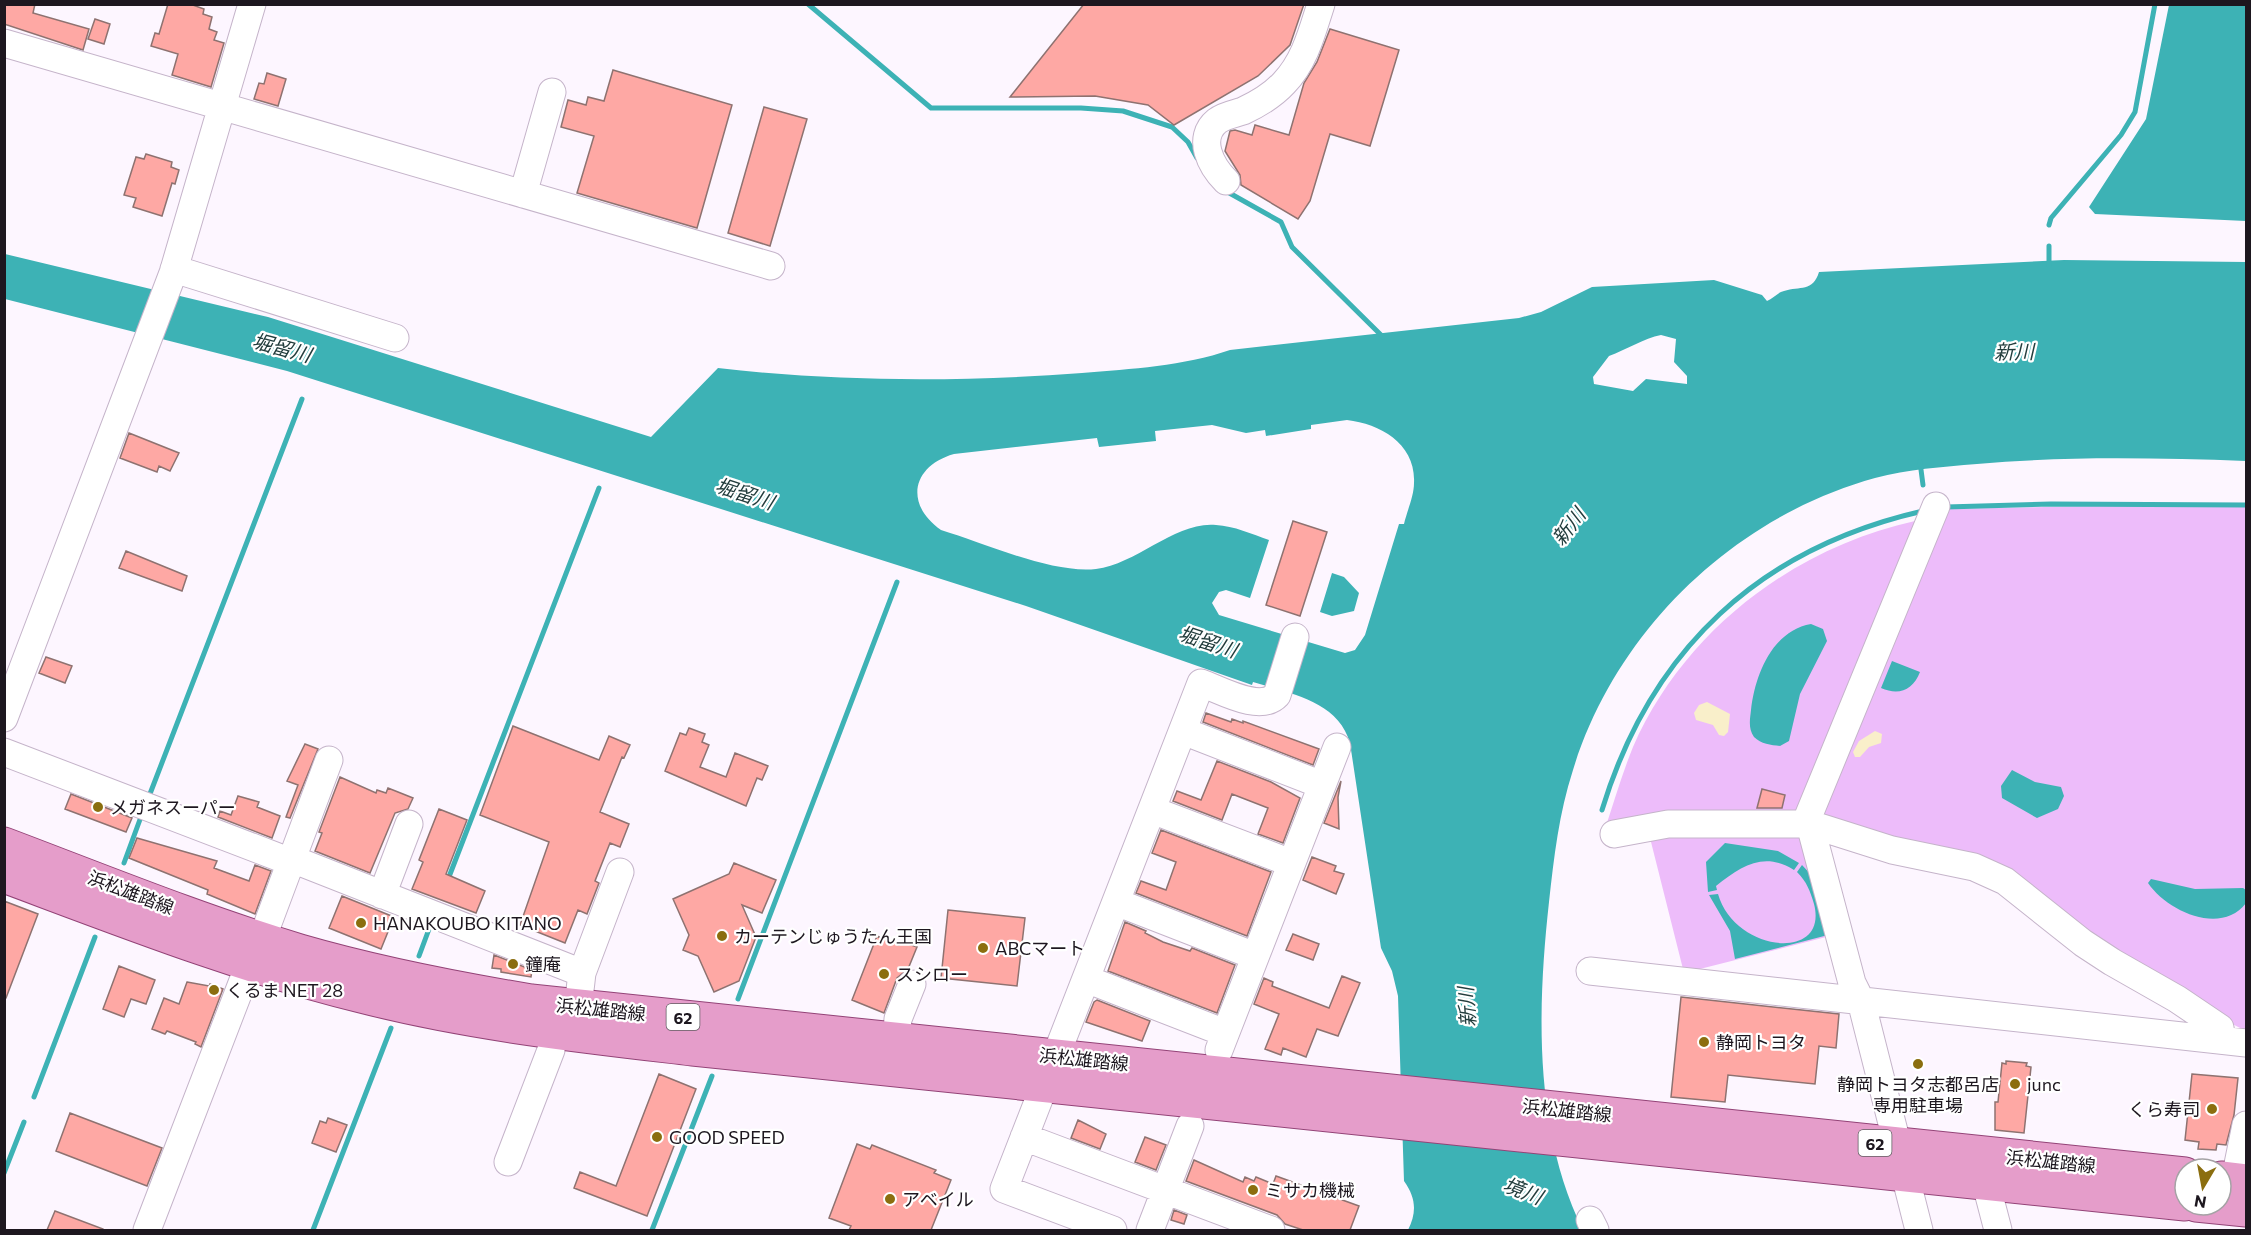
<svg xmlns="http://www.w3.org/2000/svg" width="2251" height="1235" viewBox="0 0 2251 1235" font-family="Commissioner,'Noto Sans JP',sans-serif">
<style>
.green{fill:#edbcfa}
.sand{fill:#f9efca}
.water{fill:#3db2b5;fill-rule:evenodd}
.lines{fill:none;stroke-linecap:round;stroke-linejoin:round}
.stream{stroke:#3db2b5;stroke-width:5}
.building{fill:#fea8a4;stroke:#8e7270;stroke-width:1.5}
.minor-casing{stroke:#c5b4ca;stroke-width:29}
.major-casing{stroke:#934377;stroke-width:35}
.minor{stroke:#fff;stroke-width:27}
.major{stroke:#e59dca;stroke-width:33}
.poi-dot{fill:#8b6e0f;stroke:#fff;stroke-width:2}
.labels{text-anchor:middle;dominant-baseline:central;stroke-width:4.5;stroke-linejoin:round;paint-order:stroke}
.shield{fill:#fff;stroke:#615d62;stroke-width:1.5}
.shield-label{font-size:16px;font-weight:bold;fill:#1d171f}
.poi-label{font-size:18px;fill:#1d171f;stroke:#fff;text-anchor:start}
.street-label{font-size:18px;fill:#1d171f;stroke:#fff}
.water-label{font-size:20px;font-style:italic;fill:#233d3d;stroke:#fff}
</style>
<rect width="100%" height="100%" fill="#fdf6ff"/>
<!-- green -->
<path class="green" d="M2205,504l41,2v525l-37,-19 -158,-106 -236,-88 127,-309z
M1915,521l-122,296 -188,12c9,-27 17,-55 28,-82 51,-116 160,-199 282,-226z
M1802,831l28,105 -146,37 -35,-139z"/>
<!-- sand -->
<path class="sand" d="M1707,702l23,12 -2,18 -4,4 -5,-1 -6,-10 -17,-5 -2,-7 5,-8z
M1875,731l7,3 -1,9 -12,4 -9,10h-5l-2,-5 6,-11z"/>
<!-- water -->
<path class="water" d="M2169,5h77v216l-151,-7 -6,-7 57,-88z
M5,254l263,63 383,120 67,-69c120,14 243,14 364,5 49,-4 102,-7 148,-23l289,-32 22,-6 51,-25 122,-7 48,15 5,6c6,-2 11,-9 17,-10 16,-5 29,1 35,-19l245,-12 182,2v199c-89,-3 -180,-5 -269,3 -35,3 -69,5 -102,14 -141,39 -259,152 -302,292 -14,43 -19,87 -24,132 -12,109 -15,228 34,328h-175c9,-18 8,-32 -4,-49l-6,-185 -6,-25 -11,-23 -31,-205c-12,-42 -59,-49 -97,-61l-1,3 -226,-79 -739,-235 -282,-72zM1661,335l15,4 -2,23 13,14v8l-41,-5 -13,12 -39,-7 -1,-7 16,-21c17,-6 35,-18 52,-21zM1347,420c34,4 69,24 67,63 0,13 -7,28 -10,41h-5l-34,111 -10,15 -10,3 -126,-38 -7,-12 7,-11 7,-2 24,8 19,-58c-17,-6 -35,-14 -53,-15 -40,-4 -79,39 -120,44 -44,5 -112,-26 -155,-39 -37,-26 -29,-64 13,-76l143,-16 2,9 57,-6 -1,-10 57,-6 34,8 19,-3 1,6 45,-7v-4z
M1332,573l12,4 15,16 -5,18 -22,5 -12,-4z
M1811,624l12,5 4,12 -27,53 -11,47 -9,5c-9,-1 -19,-2 -26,-9 -6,-8 -4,-18 -3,-27 4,-35 21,-79 60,-86z
M1892,661l28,11c-7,18 -21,24 -39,16z
M2012,770l23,12 26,5 3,9 -6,13 -21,9 -35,-20 -1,-12z
M1725,843l53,8 21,12 -5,7c-30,-19 -53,-4 -78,16l1,4 -9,2 -2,-30z
M1802,865l12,13 14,57 -93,24 -5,-28 -21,-36 9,-1c17,59 111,68 96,10 -4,-13 -7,-22 -17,-32z
M2151,879l44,10 48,-1 3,2v13c-25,33 -79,8 -98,-20z"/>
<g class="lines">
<!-- stream -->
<path class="stream" d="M808,4l123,104h150l42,3 49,16 16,15 9,16
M1224,190l57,32 11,25 91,90
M2049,225l2,-7 70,-83 14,-23 20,-108
M2049,246v19
M1920,462l3,23
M1946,507l105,-3 195,1
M148,799l154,-400
M1602,810c49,-161 158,-262 321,-299
M124,863l18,-49
M447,882l152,-394
M419,956l13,-35
M738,999l159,-417
M34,1097l61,-160
M4,1173l20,-51
M313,1230l78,-202
M652,1230l60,-154"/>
</g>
<!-- building -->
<path class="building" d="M4,4h31l-2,9 56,16 -6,21 -79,-26z
M168,4h22l14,5 -1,5 9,3 -3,12 8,3 -3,8 10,3 -13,44 -39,-12 6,-21 -27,-8 4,-13 4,1z
M1084,4h220l-14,41 -32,31 -84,49 -26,-20 -53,-9 -85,1z
M95,19l15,5 -6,20 -16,-5z
M1330,29l69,21 -29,96 -40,-12 -20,67 -12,18 -57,-34 -1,-10 -15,-24 5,-20 5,-1 17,5 3,-10 34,10 15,-52 13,-21z
M613,70l119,35 -35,123 -120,-35 17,-57 -33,-9 7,-27 18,5 2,-8 16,4z
M267,73l19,6 -8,27 -24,-7 5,-16 5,1z
M764,107l43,12 -37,127 -42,-13z
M146,154l26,8 -1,5 8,3 -4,14 -3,-1 -10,33 -29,-9 3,-9 -12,-3 12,-38 8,2z
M129,433l50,20 -9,18 -11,-5 -2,6 -37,-14z
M1293,521l34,11 -27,84 -34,-11z
M126,551l61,25 -5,15 -63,-23z
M46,657l26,9 -7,17 -26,-10z
M1206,713l25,9 1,-3 11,4v-2l76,28 -6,16 -110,-43z
M513,726l86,34 10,-24 21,9 -6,13 -2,-1 -22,55 29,12 -9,23 -10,-4 -15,38 4,2 -12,31 -9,-4 -13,33 -45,-18 29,-83 -69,-27z
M689,728l16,6 -3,8 7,3 -9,22 26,10 9,-24 33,13 -6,14 -5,-2 -11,28 -81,-35 15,-38 6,2z
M305,744l13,5 -28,69 -4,-1 12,-32 -11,-4z
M1217,761l54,21 29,16 -17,45 -25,-9 10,-26 -36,-14 -10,26 -49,-19 4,-10 24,9z
M340,777l36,16 1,-3 9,3 2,-5 25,10 -5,11 -13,4 -25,60 -55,-22 7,-18 -3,-1z
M1341,781l-3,16 1,32 -15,-6z
M1762,789l23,6 -3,13h-25z
M71,794l61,24 -6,14 -61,-23z
M238,796l21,6 -2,5 23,9 -8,22 -54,-21 2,-6 11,4z
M439,809l28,11 -21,54 39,17 -9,22 -64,-24 11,-27 -4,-2z
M1161,830l110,42 -24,64 -111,-43 5,-12 25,9 10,-28 -24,-9z
M137,838l80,23 -3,7 35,13 6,-16 16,6 -16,43 -48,-20 1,-4 -79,-32z
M1312,857l24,9 -2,5 10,3 -8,20 -33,-14z
M734,863l42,17 -14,33 -20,-8 14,32 -17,44 -25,11 -16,-36 -15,-6 6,-15 -16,-36 56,-25z
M342,896l52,21 -13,32 -52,-21z
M4,901l34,13 -32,84h-2z
M948,910l77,8 -8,68 -76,-8z
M1125,922l21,9 -1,2 18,9 27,9 2,-3 43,17 -18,48 -109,-42z
M1293,934l26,10 -6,16 -27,-10z
M877,936l22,9 1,-4 17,6 -9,22 -11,9 -13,35 -32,-13z
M494,955l38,15 -1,7 -30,-5v-3l-9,-1z
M119,966l36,14 -9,24 -15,-5 -7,18 -21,-8z
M1342,976l18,7 -22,53 -21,-7 -11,28 -23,-9 -2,7 -16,-6 14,-35 -25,-10 10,-26 9,4 -1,4 57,22z
M187,982l22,4 1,-2 13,5 -22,58 -6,-3 1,-2 -29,-11 -2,3 -13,-5 12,-31 15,6z
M1681,997l158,17 -3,34 -17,-2 -4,38 -87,-9 -3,27 -54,-5z
M1097,1000l53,21 -8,20 -56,-19 8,-20z
M2006,1061l21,2 -1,3 5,1 -7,66 -29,-3v-28h3l4,-39 4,1z
M659,1074l37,15 -49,127 -73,-28 6,-16 36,14z
M2192,1074l46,4 -4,37 -8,30 -9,-1 -1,6 -18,-1 1,-7 -14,-2z
M70,1113l92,35 -15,38 -91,-35z
M328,1118l19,7 -11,27 -24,-9 8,-22 6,2z
M1078,1120l28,14 -6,15 -29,-11z
M1145,1137l21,8 -10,25 -21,-8z
M857,1144l13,5 2,-4 64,25 -2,3 17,7 -20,50h-82l2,-4 -22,-8z
M1194,1160l49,22 2,-5 9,4 2,-4 17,7 3,-8 83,30 -9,24h-47l-18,-6 -8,-9 -91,-34z
M1174,1210l13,5 -3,9 -13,-4z
M55,1211l48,18v1h-56z"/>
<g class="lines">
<defs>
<path id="minor" d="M4,43l767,223
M1226,181c-15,-15 -30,-43 -9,-60 8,-6 17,-7 26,-10 15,-7 30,-16 41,-28 21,-22 28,-51 37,-79
M523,194l29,-102
M174,269l221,69
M4,718l169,-445 79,-269
M1183,731l139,54
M4,752l287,110
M1152,810l139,53
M1614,834l54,-10h142l82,26 82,17 31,14 78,62 29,19 65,37 43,29 2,12
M292,859l290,114
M382,895l27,-71
M1116,902l139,54
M262,939l67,-179
M1590,971l656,72
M1086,979l139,54
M580,990l2,-17 38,-101
M896,1040l2,-21 14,-35
M1219,1050l118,-303
M1024,1137l247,93
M508,1162l43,-112 2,-17
M2235,1179l11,-54
M1986,1184l12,46
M1590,1220l5,10
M147,1230l102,-265
M1113,1230l-109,-41 197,-506c20,7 59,30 76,12l18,-58
M1150,1230l40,-104
M1919,1230l-58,-229 -9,-18 -44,-166 128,-311"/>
<path id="major" d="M4,844c98,37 196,77 296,107 76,22 153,37 231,50l1654,173
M4,876c118,44 235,90 357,120 109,28 220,40 332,53l1492,155
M2221,1178l25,3
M2196,1205l50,5"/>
</defs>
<!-- minor casing -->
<use href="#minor" class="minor-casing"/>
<!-- major casing -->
<use href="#major" class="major-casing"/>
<!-- minor -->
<use href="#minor" class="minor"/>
<!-- major -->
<use href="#major" class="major"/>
</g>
<!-- markers -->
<g class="poi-dot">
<circle cx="98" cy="807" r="6"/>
<circle cx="361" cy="923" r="6"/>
<circle cx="722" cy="936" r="6"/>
<circle cx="983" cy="948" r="6"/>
<circle cx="513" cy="964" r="6"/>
<circle cx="884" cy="974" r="6"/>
<circle cx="214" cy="990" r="6"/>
<circle cx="1704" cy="1042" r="6"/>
<circle cx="1918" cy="1064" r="6"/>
<circle cx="2015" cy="1084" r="6"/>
<circle cx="2212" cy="1109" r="6"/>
<circle cx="657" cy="1137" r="6"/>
<circle cx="1253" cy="1190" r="6"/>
<circle cx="890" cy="1199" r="6"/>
</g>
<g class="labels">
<!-- shield labels -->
<g class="shield">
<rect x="666.5" y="1004" width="33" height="26" rx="4.5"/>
<rect x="1858.5" y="1130" width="33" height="26" rx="4.5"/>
</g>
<g class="shield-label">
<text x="683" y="1017">62</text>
<text x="1875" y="1143">62</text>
</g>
<!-- poi labels -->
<g class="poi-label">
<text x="110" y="807">メガネスーパー</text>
<text x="373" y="923">HANAKOUBO KITANO</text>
<text x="734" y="936">カーテンじゅうたん王国</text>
<text x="995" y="948">ABCマート</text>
<text x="525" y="964">鐘庵</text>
<text x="896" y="974">スシロー</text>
<text x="226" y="990">くるま NET 28</text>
<text x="1716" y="1042">静岡トヨタ</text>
<text x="1918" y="1084" text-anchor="middle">静岡トヨタ志都呂店<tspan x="1918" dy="21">専用駐車場</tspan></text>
<text x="2027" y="1084">junc</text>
<text x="2200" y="1109" text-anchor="end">くら寿司</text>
<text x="669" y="1137">GOOD SPEED</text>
<text x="1265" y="1190">ミサカ機械</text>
<text x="902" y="1199">アベイル</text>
</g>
<!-- street labels -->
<g class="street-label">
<text transform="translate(131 892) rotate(21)">浜松雄踏線</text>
<text transform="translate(601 1009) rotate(6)">浜松雄踏線</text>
<text transform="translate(1084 1059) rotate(6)">浜松雄踏線</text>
<text transform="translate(1567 1110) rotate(6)">浜松雄踏線</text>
<text transform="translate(2051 1161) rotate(6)">浜松雄踏線</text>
</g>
<!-- water labels -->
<g class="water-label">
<text transform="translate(282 347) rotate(15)">堀留川</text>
<text transform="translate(2014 351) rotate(-1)">新川</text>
<text transform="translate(745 493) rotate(18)">堀留川</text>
<text transform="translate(1568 526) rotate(-52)">新川</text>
<text transform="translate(1208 641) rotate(18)">堀留川</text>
<text transform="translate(1466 1007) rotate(-94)">新川</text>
<text transform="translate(1523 1190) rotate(21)">境川</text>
</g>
</g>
<!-- border -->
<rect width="2251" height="1235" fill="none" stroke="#1d171f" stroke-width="12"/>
<!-- north arrow -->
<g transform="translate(2203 1187) rotate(190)"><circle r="28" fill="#ffffff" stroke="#a5a2a5" stroke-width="1.5"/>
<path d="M0-4.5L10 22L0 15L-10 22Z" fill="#8b6e0f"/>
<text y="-9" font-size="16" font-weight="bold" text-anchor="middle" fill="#1d171f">N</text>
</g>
</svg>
